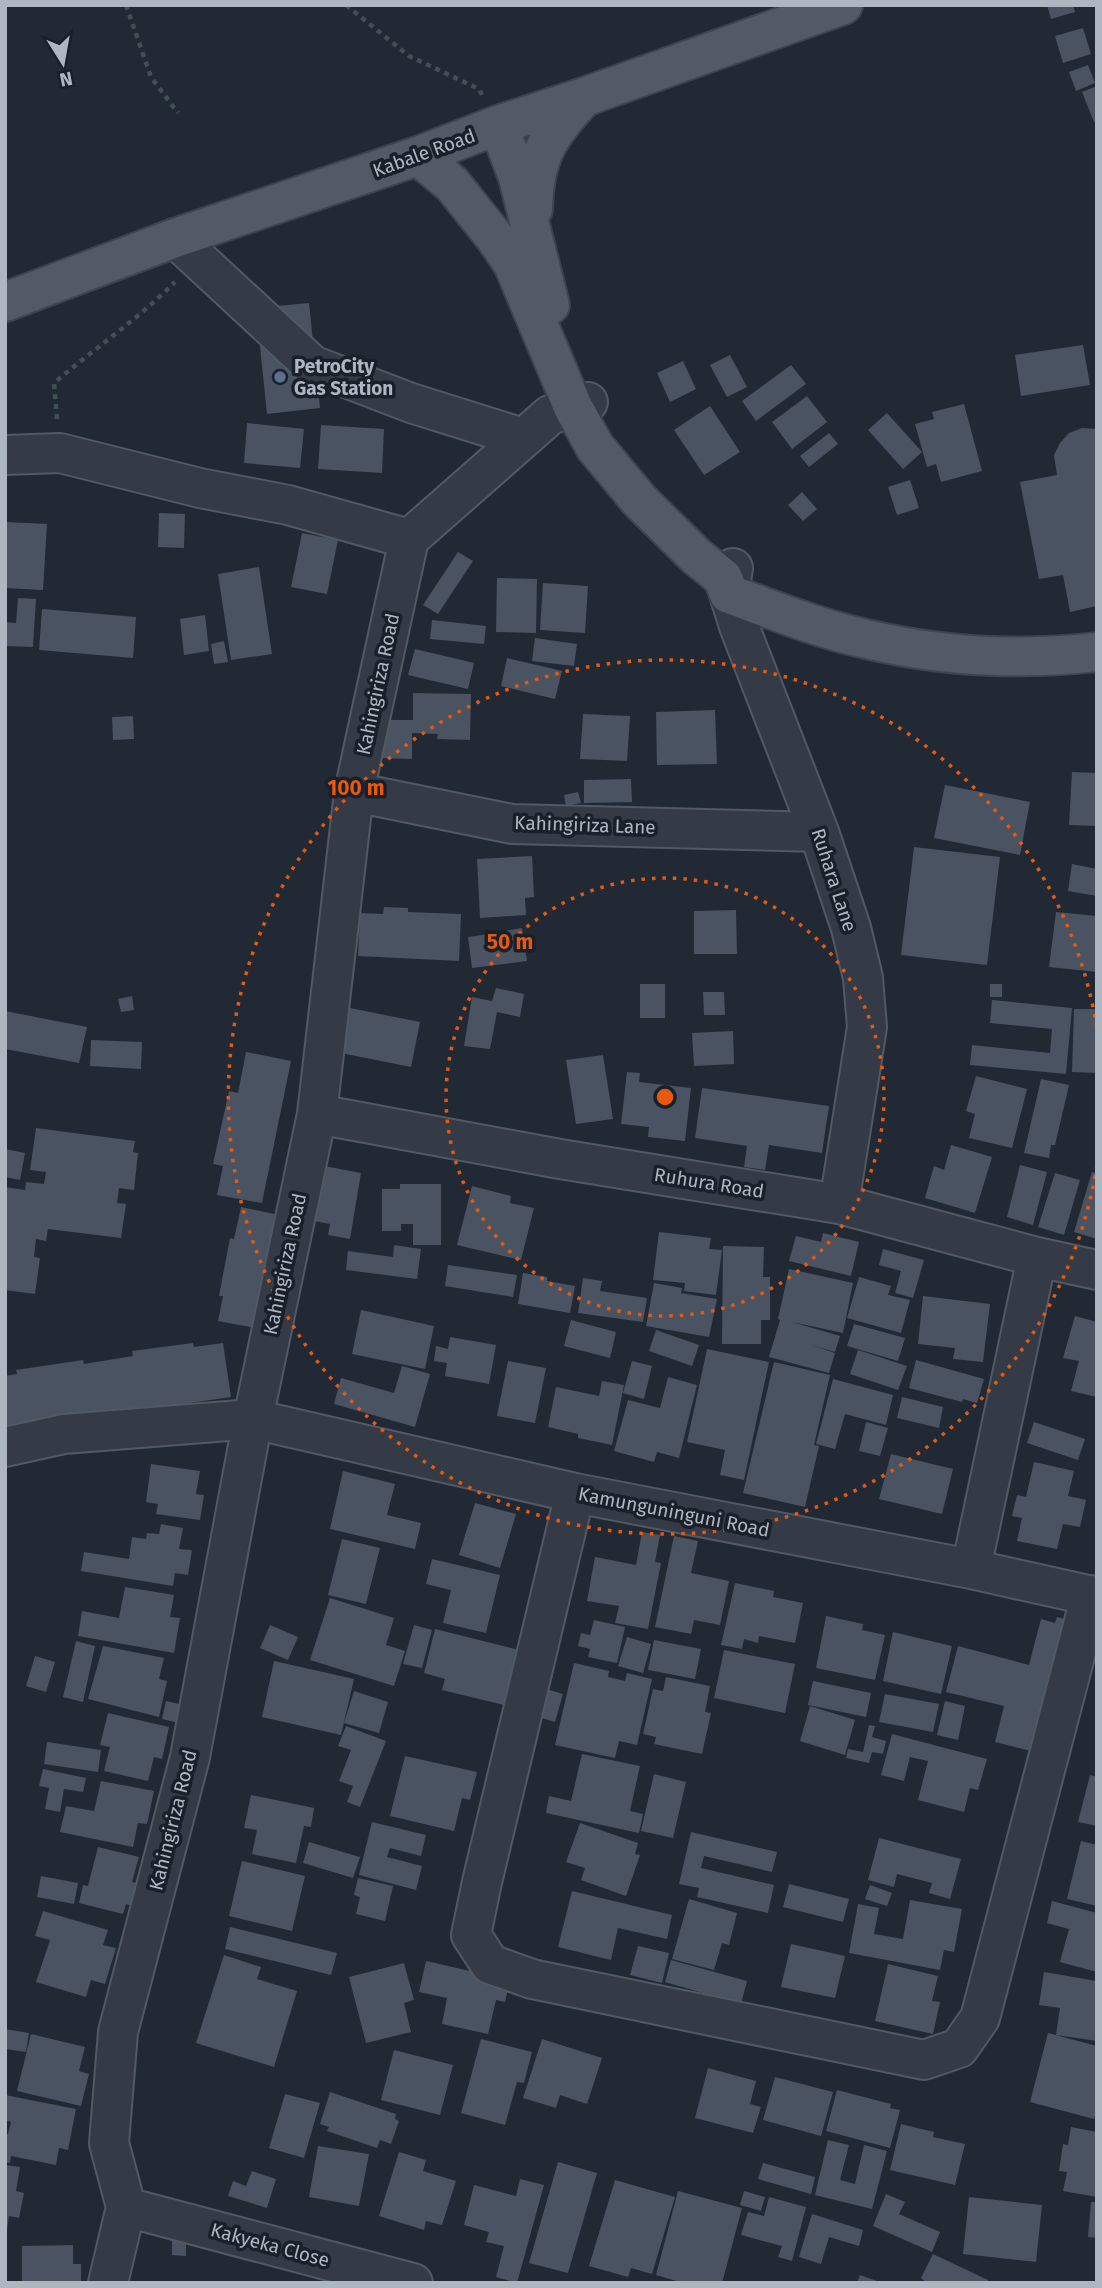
<svg xmlns="http://www.w3.org/2000/svg" width="1102" height="2288" viewBox="0 0 1102 2288" font-family="'Fira Sans',sans-serif">
<style>
.building{fill:#495361}
.lines{fill:none;stroke-linecap:round;stroke-linejoin:round}
.minor-casing{stroke:#525963;stroke-width:42}
.major-casing{stroke:#3e444f;stroke-width:42}
.path{stroke:#405153;stroke-width:4.5;stroke-dasharray:5 5;stroke-linecap:butt}
.minor{stroke:#343b46;stroke-width:38}
.major{stroke:#525a66;stroke-width:38}
.ring{fill:none;stroke:#e8590c;stroke-width:3.5;stroke-dasharray:3.5 7}
.service-dot{fill:#5c6f8a;stroke:#1a202a;stroke-width:2.5}
.labels{text-anchor:middle;dominant-baseline:central;stroke-width:7;stroke-linejoin:round;paint-order:stroke}
.street-label{font-size:19px;fill:#aeb6c2;stroke:#1a202a}
.poi-label{font-size:19px;font-weight:bold;fill:#aeb6c2;stroke:#1a202a;text-anchor:start}
.centre{fill:#e8590c;stroke:#1a202a;stroke-width:3.5}
.ring-label{font-size:21px;text-anchor:middle;font-weight:bold;fill:#e8590c;stroke:#1a202a;stroke-width:7;stroke-linejoin:round;paint-order:stroke}
</style>
<rect width="100%" height="100%" fill="#212935"/>
<!-- building -->
<path class="building" d="M1047,5h26l2,7 -24,7z
M1083,28l8,26 -28,9 -8,-27z
M1088,65l7,18 -19,8 -7,-19z
M1097,86v35l-3,1 -12,-30z
M309,303l11,105 -53,6 -11,-106z
M1083,345l7,40 -69,11 -6,-41z
M730,355l17,32 -20,10 -17,-32z
M683,361l13,28 -26,13 -13,-29z
M791,365l15,19 -50,37 -14,-20z
M807,396l20,26 -35,27 -20,-27z
M964,404l18,67 -41,11 -5,-18 -9,3 -12,-43 19,-5 -2,-7z
M710,406l30,46 -36,23 -30,-45z
M887,413l35,39 -19,17 -35,-39z
M247,423l57,6 -4,39 -56,-5z
M321,425l63,4 -2,44 -64,-4z
M1082,428l15,1v177l-27,6 -7,-37 -24,4 -19,-97 37,-7 -3,-20 6,-12 9,-10z
M829,433l9,11 -29,23 -9,-11z
M910,480l9,28 -22,7 -9,-28z
M802,492l15,17 -14,12 -15,-16z
M159,513l26,1 -1,34 -26,-1z
M5,522l42,2 -4,66 -38,-2z
M302,533l36,7 -11,54 -36,-7z
M458,552l15,9 -35,53 -15,-9z
M259,567l13,87 -41,6 -13,-86z
M497,578l40,1 -1,54 -40,-1z
M543,583l45,3 -3,47 -45,-3z
M18,598l18,1 -3,48 -28,-1v-24l11,1z
M42,609l94,8 -3,41 -94,-8z
M205,615l4,36 -25,4 -4,-36z
M432,620l54,6 -2,18 -54,-5z
M535,638l42,6 -3,22 -42,-5z
M224,641l4,21 -14,2 -3,-20z
M415,649l59,14 -6,26 -60,-14z
M507,658l55,13 -7,28 -54,-13z
M413,693l58,1 -1,46 -33,-1 1,-5 -26,-1v26l-33,-1 1,-38h33z
M715,710l2,54 -60,1 -1,-53z
M583,714l47,2 -3,45 -47,-2z
M133,716l1,23 -21,1 -1,-23z
M1072,772l25,1v53l-28,-1z
M631,779l1,23 -48,1v-23z
M945,785l85,17 -10,53 -86,-17z
M578,792l3,11 -15,3 -2,-11z
M914,847l86,10 -13,108 -86,-10z
M532,856l2,41 -9,1 1,17 -46,3 -3,-59z
M1072,864l25,5v27l-29,-5z
M384,907l24,1v4l53,2 -2,47 -101,-5 2,-43 23,1z
M736,910l1,44h-43v-43z
M1056,912l41,4v56l-48,-5z
M522,928l5,33 -55,7 -4,-31 28,-4 1,6 9,-1 -1,-7z
M640,984h25v34h-25z
M990,984h12v13h-12z
M496,988l28,6 -4,23 -23,-5 -7,37 -26,-3 8,-49 20,4z
M703,992h21l1,23h-21z
M132,996l2,14 -13,2 -3,-13z
M992,1000l80,8 -6,66 -96,-9 2,-20 78,8 2,-24 -62,-6z
M345,1007l75,15 -9,45 -75,-15z
M1074,1009h23v64l-25,-1z
M5,1011l82,16 -8,36 -74,-14z
M733,1031l1,33 -40,2 -2,-33z
M91,1040l51,2 -1,27 -51,-3z
M246,1052l45,9 -29,142 -45,-8 6,-29 -10,-2 16,-73 9,2z
M603,1055l10,64 -37,5 -10,-64z
M627,1072l13,1 -1,9 52,6 -6,53 -37,-4 1,-10 -28,-3z
M976,1076l51,13 -15,59 -43,-10 6,-24 -9,-3z
M1041,1079l28,6 -14,60h-4l-2,13 -25,-5z
M702,1088l127,18 -7,47 -53,-8 -4,25 -21,-3 3,-21 -52,-8z
M36,1128l99,13 -2,11 5,1 -4,37 -15,-2 -2,15 9,1 -5,34 -73,-9 -2,12 -10,-2 -2,18 6,1 -5,36 -30,-4v-103l20,3 1,-8 18,2 2,-12 -16,-2z
M951,1145l41,12 -17,56 -50,-15 9,-32 10,4z
M5,1149l20,4 -5,27 -15,-3z
M1020,1165l27,7 -14,53 -26,-8z
M324,1166l37,7 -11,66 -22,-4 2,-11 -16,-3z
M1092,1172l5,2v65l-23,-7z
M1055,1173l25,7 -16,55 -26,-8z
M400,1184h41v61h-28v-21h-12v7h-19v-42h18z
M472,1186l39,10 -1,7 24,5 -13,52 -64,-15z
M241,1207l43,9 -23,113 -43,-8 5,-25h-4l11,-58 4,1z
M659,1232l52,6 -2,11 13,1 -6,45 -32,-4 1,-8 -32,-3z
M823,1233l36,9 -8,34 -62,-15 7,-25 25,6z
M394,1245l27,4 -4,30 -71,-9 2,-19 45,6z
M723,1246l41,1 -1,30h7v43h-9v24h-39z
M883,1249l41,11 -11,38 -18,-5 6,-22 -22,-6z
M448,1265l69,10 -4,22 -68,-11z
M789,1269l64,14 -10,50 -51,-11 48,14 -5,16 -24,-7 24,8 -6,20 -60,-16 11,-37 -2,-1z
M523,1273l24,4v4l28,5 -5,27 -52,-9z
M859,1277l32,9 -3,9 22,5 -9,33 -54,-15z
M583,1278l19,3 -2,10 47,7 -4,24 -65,-9z
M654,1283l28,5 -1,5 36,6 -8,38 -63,-11z
M923,1296l67,8 -7,58 -30,-3 2,-11 -37,-4z
M361,1310l73,16 -9,43 -73,-15z
M1075,1316l22,6v75l-26,-6 8,-30 -16,-3z
M571,1320l45,12 -6,26 -46,-12z
M854,1324l51,14 -7,23 -51,-15z
M656,1330l43,15 -7,21 -43,-15z
M450,1337l46,8 -7,39 -44,-8 2,-13 -13,-2 2,-15 12,3z
M193,1343l1,4 29,-4 8,54 -226,33v-54l12,-2 -1,-4 67,-10 1,4 49,-8 -1,-5z
M707,1349l62,13 -25,118 -24,-5 5,-25 -38,-8z
M858,1350l49,16 -9,24 -48,-16z
M916,1360l68,19 -7,24 -14,-4 -1,3 -53,-14z
M508,1361l38,7 -11,55 -38,-7z
M632,1361l20,5 -8,33 -21,-6z
M774,1362l56,13 -16,70 5,1 -14,61 -62,-14z
M402,1366l28,8 -15,53 -81,-23 7,-26 53,15z
M668,1377l29,8 -18,73 -22,-6 -3,10 -40,-11 14,-51 32,8z
M833,1379l60,16 -7,30 -41,-11 -10,35 -19,-5z
M602,1381l22,4 -12,60 -34,-7v-4l-30,-7 8,-40 43,9z
M902,1397l41,10 -4,21 -42,-10z
M866,1422l22,6 -8,28 -21,-5z
M1034,1422l51,17 -7,21 -51,-17z
M891,1454l62,15 -11,45 -63,-15z
M1034,1462l40,9 -6,25 18,4 -6,27 -17,-3 -6,25 -40,-8 5,-23 -10,-2 5,-21 9,2z
M151,1464l49,7 -4,23 8,1 -4,25 -44,-6 2,-10 -12,-2z
M343,1471l52,13 -8,31 34,8 -6,26 -85,-20z
M475,1503l41,11 -16,54 -41,-13z
M161,1524l22,4 -4,21 13,1 -4,25 -13,-2 -2,13 -92,-15 3,-19 45,7 3,-22 14,2 1,-6 12,1z
M642,1532l18,3 -5,27 6,1 -13,66 -33,-6 4,-17 -32,-5 8,-44 41,8z
M674,1536l24,5 -7,32 38,8 -9,44 -26,-5 -3,14 -36,-7z
M342,1539l38,9 -14,56 -38,-9z
M432,1559l68,16 -14,58 -43,-10 8,-33 -25,-6z
M735,1583l39,8 -1,6 30,6 -8,40 -36,-7 -1,7 -14,-4 -2,10 -21,-4z
M125,1587l49,8 -4,22 10,1 -6,35 -96,-17 4,-25 37,7z
M330,1598l64,20 -8,27 19,6 -11,35 -84,-26z
M826,1616l37,8 -1,6 23,5 -10,45 -59,-12z
M1057,1617l12,3 -34,132 -40,-10 9,-36 -58,-14 12,-46 71,19 12,-46 14,4z
M594,1620l31,7 -8,36 -29,-6 2,-8 -12,-3 3,-13 9,2z
M270,1625l28,12 -10,23 -28,-12z
M414,1625l18,5 -10,38 -19,-4z
M435,1629l84,21 -15,55 -62,-15 3,-11 -21,-6z
M893,1632l59,14 -11,48 -58,-13z
M627,1637l24,7 -8,29 -25,-7z
M654,1640l47,9 -6,30 -47,-9z
M76,1641l19,5 -12,56 -20,-5z
M103,1646l61,12 -5,21 8,2 -8,36 -71,-18z
M724,1650l71,14 -10,49 -71,-15z
M35,1656l20,6 -9,30 -20,-6z
M274,1661l80,18 -13,56 -79,-18z
M574,1663l35,8 -1,6 17,4 2,-8 25,6 -15,66 -18,-4 -4,17 -60,-13z
M666,1677l44,9 -5,26 6,1 -9,41 -48,-10 2,-7 -13,-3 10,-45 10,2z
M813,1681l58,12 -5,24 -58,-12z
M543,1688l20,6 -8,28 -20,-6z
M354,1691l34,11 -9,31 -35,-10z
M885,1694l54,10 -6,28 -54,-10z
M166,1701l30,7 -4,18 -30,-7z
M945,1701l20,5 -7,34 -21,-5z
M810,1706l45,14 -10,35 -45,-14z
M108,1713l61,14 -7,32 -8,-2 -6,24 -44,-10 6,-24 -10,-2z
M869,1725l6,1 -3,11 14,4 -3,13 -11,-2 -3,11 -23,-5 2,-9 15,3z
M346,1726l40,15 -26,66 -13,-5 6,-16 -14,-5 12,-31 -13,-4z
M892,1734l95,25 -9,31 -8,-2 -6,24 -46,-12 10,-39 -18,-4 -6,24 -23,-6z
M47,1742l54,8 -3,22 -54,-8z
M582,1754l58,12 -10,45 13,3 -4,19 -93,-20 3,-17 22,5z
M405,1756l72,16 -7,28 -8,-2 -8,33 -64,-15z
M43,1769l43,9 -3,14 -19,-3 -4,23 -15,-3 4,-21 -10,-2z
M654,1774l32,8 -13,56 -32,-7z
M1090,1775l7,2v49l-19,-4z
M101,1781l53,10 -7,33 -9,-1 -5,24 -73,-15 6,-26 28,5z
M251,1795l63,13 -3,19 -7,-1 -8,37 -44,-9 5,-24 -13,-2z
M372,1822l54,13 -5,21 -31,-8 -3,9 35,9 -6,24 -57,-15z
M580,1823l58,20 -3,11 5,1 -14,41 -45,-16 4,-12 -19,-6z
M691,1832l86,20 -5,20 -68,-16 -3,12 73,17 -6,28 -71,-16 2,-9 -20,-4z
M879,1838l82,21 -11,40 -21,-6 3,-10 -35,-9 -3,13 -26,-7z
M1081,1841l16,4v61l-30,-7z
M309,1842l51,15 -7,21 -50,-15z
M98,1847l41,10 -7,25 13,3 -6,23 -13,-4 -3,10 -44,-11 4,-18 5,1z
M242,1861l63,15 -13,55 -63,-15z
M41,1876l37,7 -4,21 -37,-7z
M358,1878l35,8 -8,35 -29,-7 4,-17 -6,-2z
M789,1884l60,15 -6,23 -60,-15z
M870,1885l22,8 -5,13 -22,-7z
M572,1891l100,24 -5,24 -49,-11 -7,32 -53,-13z
M689,1899l48,14 -8,32 -7,-2 -8,27 -42,-11z
M910,1900l52,9 -8,43 -10,-2 -4,20 -91,-17 9,-49 21,4 -5,26 29,5z
M1052,1901l45,12v59l-37,-10 9,-33 -22,-6z
M43,1911l65,19 -5,15 13,3 -11,36 -14,-4 -5,17 -50,-15 14,-42 -15,-4z
M230,1927l107,26 -6,22 -106,-26z
M791,1944l54,12 -10,42 -54,-11z
M638,1946l31,7 -7,30 -32,-8z
M224,1955l37,12 -4,12 40,12 -23,76 -78,-24z
M671,1960l76,21 -6,23 -76,-22z
M426,1961l84,19 -5,22 -9,-2 -8,34 -46,-10 5,-26 -28,-6z
M404,1963l10,37 -10,3 7,29 -45,11 -17,-66z
M888,1964l50,12 -6,25 8,1 -7,32 -58,-13z
M1044,1972l53,9v60l-41,-6 4,-27 -21,-3z
M5,2029l24,4 -3,19 -21,-3z
M1048,2033l49,13v64l-3,9 -64,-17z
M31,2034l54,13 -6,24 10,3 -8,32 -64,-15z
M481,2039l51,13 -8,31 -7,-1 -12,43 -44,-12z
M542,2039l60,19 -15,46 -27,-9 -4,13 -33,-10z
M394,2050l59,15 -13,50 -59,-15z
M708,2068l48,13 -6,23 11,3 -8,26 -58,-15z
M775,2077l58,15 -12,44 -58,-16z
M837,2090l54,14 -1,4 10,2 -10,38 -64,-17z
M330,2092l66,22 -1,5 4,2 -8,23 -11,-4 -3,8 -50,-17 2,-4 -9,-3z
M285,2094l35,9 -16,55 -35,-10z
M5,2095l71,14 -8,41 -9,-2 -3,17 -45,-9 -1,7 -5,-1v-29l3,1 3,-12 -6,-2z
M901,2124l33,8 -1,5 32,7 -10,41 -65,-15z
M1071,2127l26,5v65l-34,-6 4,-19 -8,-1 4,-27 5,1z
M828,2140l21,5 -9,35 15,4 9,-39 23,6 -15,58 -57,-14z
M318,2146l51,8 -10,52 -50,-9z
M399,2152l27,8 -3,11 33,10 -14,44 -16,-4 -2,9 -45,-14z
M558,2162l39,11 -29,100 -39,-10z
M763,2163l52,14 -4,17 -53,-15z
M5,2165l15,2 -4,24 8,2 -5,25 -10,-2 -2,14z
M252,2171l24,8 -9,29 -39,-12 5,-15 13,5z
M520,2179l24,6 -27,98 -21,-6 8,-31 -18,-4 3,-10 -25,-7 10,-40 42,11z
M615,2180l60,17 -23,77 -21,-6 -3,9 -39,-11z
M678,2191l64,17 -20,75h-39l-27,-8z
M744,2191l21,6 -4,14 -21,-6z
M886,2194l19,8 -6,12 41,18 -8,20 -59,-26z
M769,2197l37,10 -14,54 -14,-4 4,-11 -41,-11 7,-23 16,4z
M969,2197l73,8 -6,57 -73,-8z
M1091,2202h6v36l-9,-1z
M812,2214l51,16 -4,16 -30,-9 -8,27 -22,-7z
M172,2236h14v20l-14,-1z
M73,2245v19h8v19h-59v-37z
M933,2254l55,26 -1,3h-60l-6,-5z
M860,2275l20,7v1h-23z"/>
<g class="lines">
<defs>
<path id="minor" d="M175,238l137,127 99,38 112,35
M5,455l55,-2 140,35 88,17 121,34
M733,568l-4,26 10,32 80,206 32,96 12,50 4,49 -28,177
M354,792l158,32 307,8
M317,1114l243,45 279,45 198,53 60,13
M5,1447l59,-13 189,-15 322,74 396,76 126,28
M575,1493l-93,389 -11,53 19,29 42,15 392,81 35,-12 21,-30 111,-423
M971,1569l66,-312
M126,2207l-17,-64 9,-111 72,-275 63,-338 64,-305 37,-322 55,-253 141,-124 38,-13
M126,2207l287,76
M108,2283l18,-76"/>
<path id="major" d="M498,125l20,52 32,128
M418,156l34,28 44,55 17,25 60,143 22,40 44,53 57,56 27,22 6,16c44,16 88,34 133,44 78,19 155,23 235,14
M533,209c1,-53 16,-75 51,-112
M5,302l170,-64 243,-82 80,-31 86,-28 259,-92"/>
</defs>
<!-- minor casing -->
<use href="#minor" class="minor-casing"/>
<!-- major casing -->
<use href="#major" class="major-casing"/>
<!-- path -->
<path class="path" d="M126,5l25,72 27,36
M346,5l63,51 70,33 4,8
M57,419l-3,-36c40,-34 84,-64 121,-101"/>
<!-- minor -->
<use href="#minor" class="minor"/>
<!-- major -->
<use href="#major" class="major"/>
</g>
<!-- distance rings -->
<g class="ring">
<circle cx="665" cy="1097" r="219"/>
<path d="M1097 1165A437 437 0 1 1 1097 1029"/>
</g>
<!-- markers -->
<circle class="service-dot" cx="280" cy="377" r="7"/>
<g class="labels">
<!-- street labels -->
<g class="street-label">
<text transform="translate(424 153) rotate(-20)">Kabale Road</text>
<text transform="translate(378 684) rotate(-78)">Kahingiriza Road</text>
<text transform="translate(585 825) rotate(2)">Kahingiriza Lane</text>
<text transform="translate(834 880) rotate(72)">Ruhara Lane</text>
<text transform="translate(709 1183) rotate(9)">Ruhura Road</text>
<text transform="translate(285 1264) rotate(-78)">Kahingiriza Road</text>
<text transform="translate(674 1512) rotate(11)">Kamunguninguni Road</text>
<text transform="translate(173 1820) rotate(-76)">Kahingiriza Road</text>
<text transform="translate(270 2245) rotate(15)">Kakyeka Close</text>
</g>
<!-- poi labels -->
<g class="poi-label">
<text x="294" y="366">PetroCity<tspan x="294" dy="22">Gas Station</tspan></text>
</g>
</g>
<circle cx="665" cy="1097" r="10" class="centre"/>
<g class="ring-label">
<text x="356" y="795">100 m</text>
<text x="510" y="949">50 m</text>
</g>
<!-- border -->
<rect width="1102" height="2288" fill="none" stroke="#aeb6c2" stroke-width="14"/>
<!-- north arrow -->
<g transform="translate(63 63) rotate(169)" stroke="#1a202a" stroke-width="5" paint-order="stroke">
<path d="M0-5L12 26L0 18L-12 26Z" fill="#aeb6c2"/>
<text y="-10" font-size="19" font-weight="bold" text-anchor="middle" fill="#aeb6c2">N</text>
</g>
</svg>
